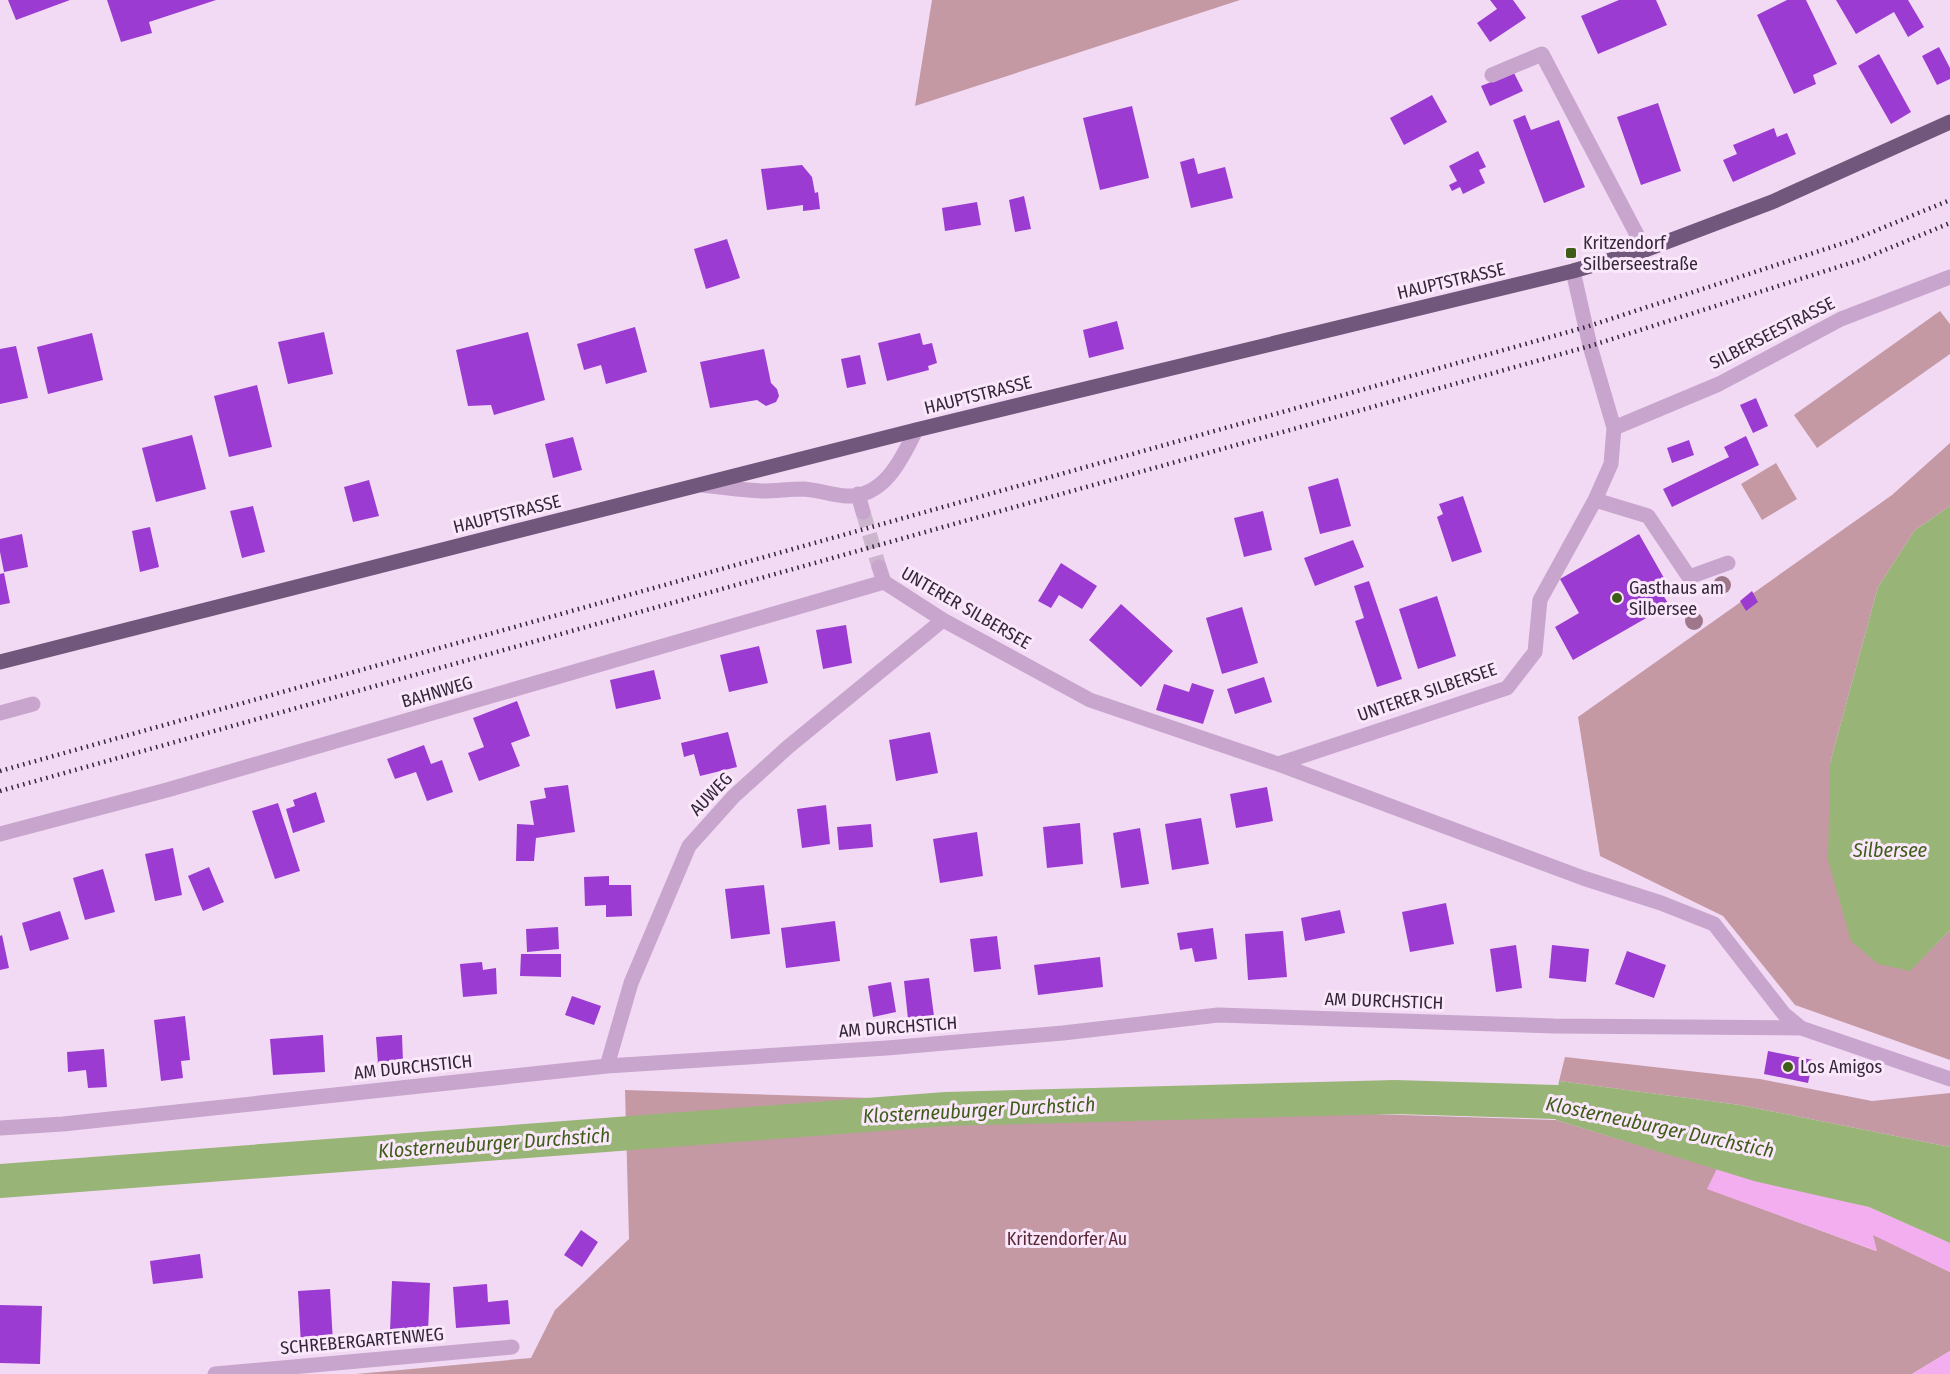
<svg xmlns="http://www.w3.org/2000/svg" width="1950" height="1374" viewBox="0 0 1950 1374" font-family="'Fira Sans Condensed',sans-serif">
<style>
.green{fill:#c599a4}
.sand{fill:#f3aeef}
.water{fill:#99b477}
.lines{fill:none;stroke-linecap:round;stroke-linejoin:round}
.canal{stroke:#99b477;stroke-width:34}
.building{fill:#9b3bd1}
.minor-tunnel{stroke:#ccb6ce;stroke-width:15;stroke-dasharray:15 8;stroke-linecap:butt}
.minor{stroke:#c8a5cd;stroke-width:15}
.major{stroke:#72577c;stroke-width:15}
.rail{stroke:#332738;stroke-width:4.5;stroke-dasharray:1.5 4.5;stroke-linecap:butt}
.tree{fill:#9e788a}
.poi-dot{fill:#3e5e18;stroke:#fae7fb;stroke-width:2}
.labels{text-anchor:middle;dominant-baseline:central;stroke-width:6;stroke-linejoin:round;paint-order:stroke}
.poi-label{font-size:18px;fill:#332738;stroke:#fae7fb;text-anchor:start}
.street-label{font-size:18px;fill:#332738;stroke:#fae7fb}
.park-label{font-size:18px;fill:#592834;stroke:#fae7fb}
.water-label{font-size:20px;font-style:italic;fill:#3e5e18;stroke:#fae7fb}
</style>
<rect width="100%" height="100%" fill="#f2daf4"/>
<!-- green -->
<path class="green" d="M932,0h308l-325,106z
M1940,311l10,13v30l-133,94 -23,-33z
M1950,443v63l-35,24 -37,57 -48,176 80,207 40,-40v130l-155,-55 -72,-89 -123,-60 -22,-139 314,-222z
M1776,463l21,36 -35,21 -21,-36z
M1565,1057l195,22 112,22 78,-8v54l-210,-42 -181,-24z
M625,1090l931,30 161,49 -9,20 168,62 -4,-17 78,38v79l-38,23h-1556l175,-16 24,-48 74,-71z"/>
<!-- sand -->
<path class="sand" d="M1717,1169l152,38 81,36v29l-77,-37 4,16 -170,-62z
M1950,1351v23h-38z"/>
<!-- water -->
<path class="water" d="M1950,506v424l-40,41 -32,-7 -27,-23 -23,-81 2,-97 48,-176 37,-57z
M1559,1081l181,24 210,42v96l-81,-36 -115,-26 -198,-61v-18z"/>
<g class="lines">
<!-- canal -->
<path class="canal" d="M0,1181l946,-72 449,-12 161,5 46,10"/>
</g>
<!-- building -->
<path class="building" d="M8,0h62l-54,20z
M107,0h109l-67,22 3,11 -31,9z
M1490,0h23l13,18 -36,24 -13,-19 20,-14z
M1619,0h37l11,25 -69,29 -17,-38z
M1787,0h19l31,64 -24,11 3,9 -22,10 -37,-79z
M1836,0h72l16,27 -16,10 -14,-25 -38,22z
M1939,47l11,21v11l-13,6 -15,-29z
M1879,54l32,58 -20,12 -33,-58z
M1514,73l9,18 -33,15 -9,-20z
M1432,95l15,27 -43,23 -14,-27z
M1658,103l23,68 -40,14 -24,-68z
M1132,106l17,72 -49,12 -17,-72z
M1525,115l6,15 28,-10 26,67 -41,16 -31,-83z
M1774,128l3,9 10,-4 9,21 -63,28 -10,-22 14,-6 -4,-9z
M1478,151l8,16 -7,3 6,13 -22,11 -3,-7 -8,4 -3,-6 8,-4 -8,-15z
M1194,158l4,16 27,-7 8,31 -42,10 -11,-46z
M802,165l10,12 3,16 3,-1 2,17 -17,2v-6l-36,5 -6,-41z
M1024,196l7,33 -16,3 -6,-32z
M977,202l4,23 -36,6 -3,-23z
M727,239l13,39 -34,11 -12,-40z
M1117,321l7,28 -35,9 -6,-28z
M635,327l12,45 -41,12 -5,-19 -17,5 -7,-26z
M324,332l9,42 -45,10 -10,-42z
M528,332l17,68 -51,15 -3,-10 -23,1 -12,-56z
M92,333l11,47 -55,14 -11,-47z
M920,333l3,12 9,-2 5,20 -9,3 1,4 -42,11 -9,-38z
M16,346l12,52 -28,6v-55z
M764,349l7,34 6,6 2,7 -3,6 -10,4 -9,-6 -47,8 -10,-46z
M860,355l6,29 -19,4 -6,-29z
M257,385l15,62 -43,10 -15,-61z
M1756,398l12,28 -15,7 -13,-28z
M192,435l14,54 -50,13 -14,-54z
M1746,436l13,29 -87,42 -9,-18 66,-32 -5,-10z
M573,437l9,33 -29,8 -8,-34z
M1689,440l5,15 -22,8 -5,-15z
M1338,478l13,48 -31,8 -12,-47z
M369,480l10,36 -26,6 -9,-35z
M1463,496l19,56 -30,10 -15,-45 6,-3 -4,-10z
M253,506l12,46 -23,6 -12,-47z
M1263,511l9,39 -28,7 -10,-39z
M150,527l9,40 -19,5 -8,-41z
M22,534l6,33 -24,5 -4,-20v-13z
M1639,534l29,51 -8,5 9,15 -96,55 -18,-33 24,-14 -19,-34z
M1353,540l11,27 -49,19 -11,-28z
M1061,563l36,23 -15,23 -23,-14 -8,13 -13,-7z
M4,573l6,30 -10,2v-31z
M1369,581l33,98 -25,8 -22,-66 9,-3 -10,-32z
M1752,591l6,11 -12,9 -6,-10z
M1437,596l19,60 -38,13 -19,-60z
M1121,604l52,47 -32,36 -52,-47z
M1242,607l16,56 -36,11 -16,-56z
M846,625l6,38 -29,6 -7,-39z
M759,646l9,37 -39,9 -9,-37z
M654,670l7,29 -45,10 -6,-29z
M1264,677l8,25 -37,12 -8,-25z
M1192,683l22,7 -11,34 -47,-14 8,-26 25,8z
M517,701l13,35 -19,7 9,23 -41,15 -11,-28 16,-6 -11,-29z
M728,732l9,35 -37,9 -6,-22 -10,3 -3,-14z
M930,732l8,41 -42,8 -7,-41z
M424,745l7,19 11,-4 11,32 -26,9 -11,-29 -21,7 -8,-20z
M568,785l7,47 -39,6 -2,23h-18l1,-37 17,1 -4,-24 16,-3 -2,-10z
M1267,787l6,34 -37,7 -6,-34z
M316,792l9,30 -32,11 -7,-24 9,-3 -2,-6z
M278,803l22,68 -25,8 -23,-68z
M826,805l4,39 -28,4 -5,-39z
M1201,818l8,46 -37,6 -7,-46z
M1080,823l3,41 -36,4 -4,-41z
M871,824l2,23 -34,3 -2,-23z
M1140,828l9,56 -28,4 -8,-55z
M977,832l6,44 -43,7 -7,-44z
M173,848l9,47 -27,6 -10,-47z
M209,867l15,35 -21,9 -15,-35z
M103,869l12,43 -30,8 -12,-42z
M609,876v9h22l1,31 -26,1v-12l-21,1 -1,-29z
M764,885l6,49 -39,5 -6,-50z
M1446,903l8,41 -44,8 -8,-40z
M1340,910l5,23 -40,8 -4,-23z
M60,911l9,28 -39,12 -8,-28z
M835,921l5,40 -54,7 -5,-40z
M558,927l1,22 -32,3 -1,-23z
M1213,928l4,31 -22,3 -3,-14 -12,2 -3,-17z
M1283,931l4,46 -39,3 -3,-46z
M2,935l7,33 -9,2v-34z
M997,936l4,33 -27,3 -4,-33z
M1516,945l6,43 -26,4 -6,-43z
M1552,945l37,4 -3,33 -37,-4z
M1627,951l39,14 -12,33 -39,-14z
M521,954h40v23l-41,-1z
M1100,957l3,30 -65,8 -4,-30z
M482,962l1,8 13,-2 1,26 -34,3 -3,-33z
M929,978l5,38 -26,3 -4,-38z
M891,982l5,30 -23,5 -5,-31z
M572,996l29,10 -7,19 -29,-10z
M185,1016l5,44 -9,1 2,17 -22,3 -7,-61z
M323,1035l2,37 -52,3 -3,-36z
M402,1035l1,27 -25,2 -2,-27z
M104,1049l3,38 -19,1 -2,-18 -18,2 -1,-20z
M1768,1051l45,9 -5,23 -44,-9z
M581,1230l17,12 -16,25 -18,-12z
M200,1254l3,24 -50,6 -3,-23z
M392,1281l38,2 -2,50 -38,-2z
M487,1284l1,18 20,-2 2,24 -54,4 -3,-41z
M330,1289l3,54 -32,2 -3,-54z
M0,1305l42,1 -2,58 -40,-1z"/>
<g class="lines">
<!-- minor-tunnel -->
<path class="minor-tunnel" d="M863,512l16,55"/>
<!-- minor -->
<path class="minor" d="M1492,75l50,-21 103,196
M1614,428l105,-44 122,-65 109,-42
M702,485c20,2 40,5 60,6 14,0 28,-2 42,-2 14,1 28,6 42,7 38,2 56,-37 70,-66
M858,494l5,18
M1595,500l53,16 41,61 39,-14
M879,567l5,15 59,38 147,80 188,64 229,-76 28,-36 5,-52 55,-100 16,-36 3,-36 -24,-82 -17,-75
M0,713l33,-9
M1278,764l305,114 78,25 53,21 70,90 17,14
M0,834l167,-44 717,-208
M607,1066l24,-83 58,-137 45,-50 54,-49 155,-127
M0,1128l63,-4 544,-58 280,-18 176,-15 155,-18 336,11 247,2 149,51
M215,1374l297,-27"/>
<!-- major -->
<path class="major" d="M0,662l916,-232 657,-159 72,-21 127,-48 178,-80"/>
<!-- rail -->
<path class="rail" d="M0,771l1586,-444 267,-87 97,-40
M0,791l1590,-445 273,-87 87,-36"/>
</g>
<!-- trees -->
<g class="tree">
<circle cx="1722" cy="585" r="9"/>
<circle cx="1694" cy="621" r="9"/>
</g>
<!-- markers -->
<g class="poi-dot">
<rect x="1565" y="247" width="12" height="12" rx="3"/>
<circle cx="1617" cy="598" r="6"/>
<circle cx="1788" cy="1067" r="6"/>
</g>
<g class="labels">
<!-- poi labels -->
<g class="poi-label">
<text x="1583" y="243">Kritzendorf<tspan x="1583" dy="21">Silberseestraße</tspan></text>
<text x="1629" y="588">Gasthaus am<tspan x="1629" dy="21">Silbersee</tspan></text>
<text x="1800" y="1067">Los Amigos</text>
</g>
<!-- street labels -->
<g class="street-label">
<text transform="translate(1451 281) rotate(-13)">HAUPTSTRASSE</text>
<text transform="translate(1772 333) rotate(-27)">SILBERSEESTRASSE</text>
<text transform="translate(978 395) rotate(-14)">HAUPTSTRASSE</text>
<text transform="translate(507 514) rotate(-14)">HAUPTSTRASSE</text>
<text transform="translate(966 608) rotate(30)">UNTERER SILBERSEE</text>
<text transform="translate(437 692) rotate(-16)">BAHNWEG</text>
<text transform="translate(1427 692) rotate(-19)">UNTERER SILBERSEE</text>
<text transform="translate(711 794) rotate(-46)">AUWEG</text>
<text transform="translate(1384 1001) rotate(2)">AM DURCHSTICH</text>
<text transform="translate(898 1027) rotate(-4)">AM DURCHSTICH</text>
<text transform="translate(413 1067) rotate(-6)">AM DURCHSTICH</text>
<text transform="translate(362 1341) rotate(-5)">SCHREBERGARTENWEG</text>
</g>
<!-- park labels -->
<g class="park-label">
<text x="1067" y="1239">Kritzendorfer Au</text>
</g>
<!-- water labels -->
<g class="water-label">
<text x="1890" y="850">Silbersee</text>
<text transform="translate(979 1110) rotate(-3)">Klosterneuburger Durchstich</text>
<text transform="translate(1660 1127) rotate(12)">Klosterneuburger Durchstich</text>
<text transform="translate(494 1143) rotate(-4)">Klosterneuburger Durchstich</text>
</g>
</g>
</svg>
